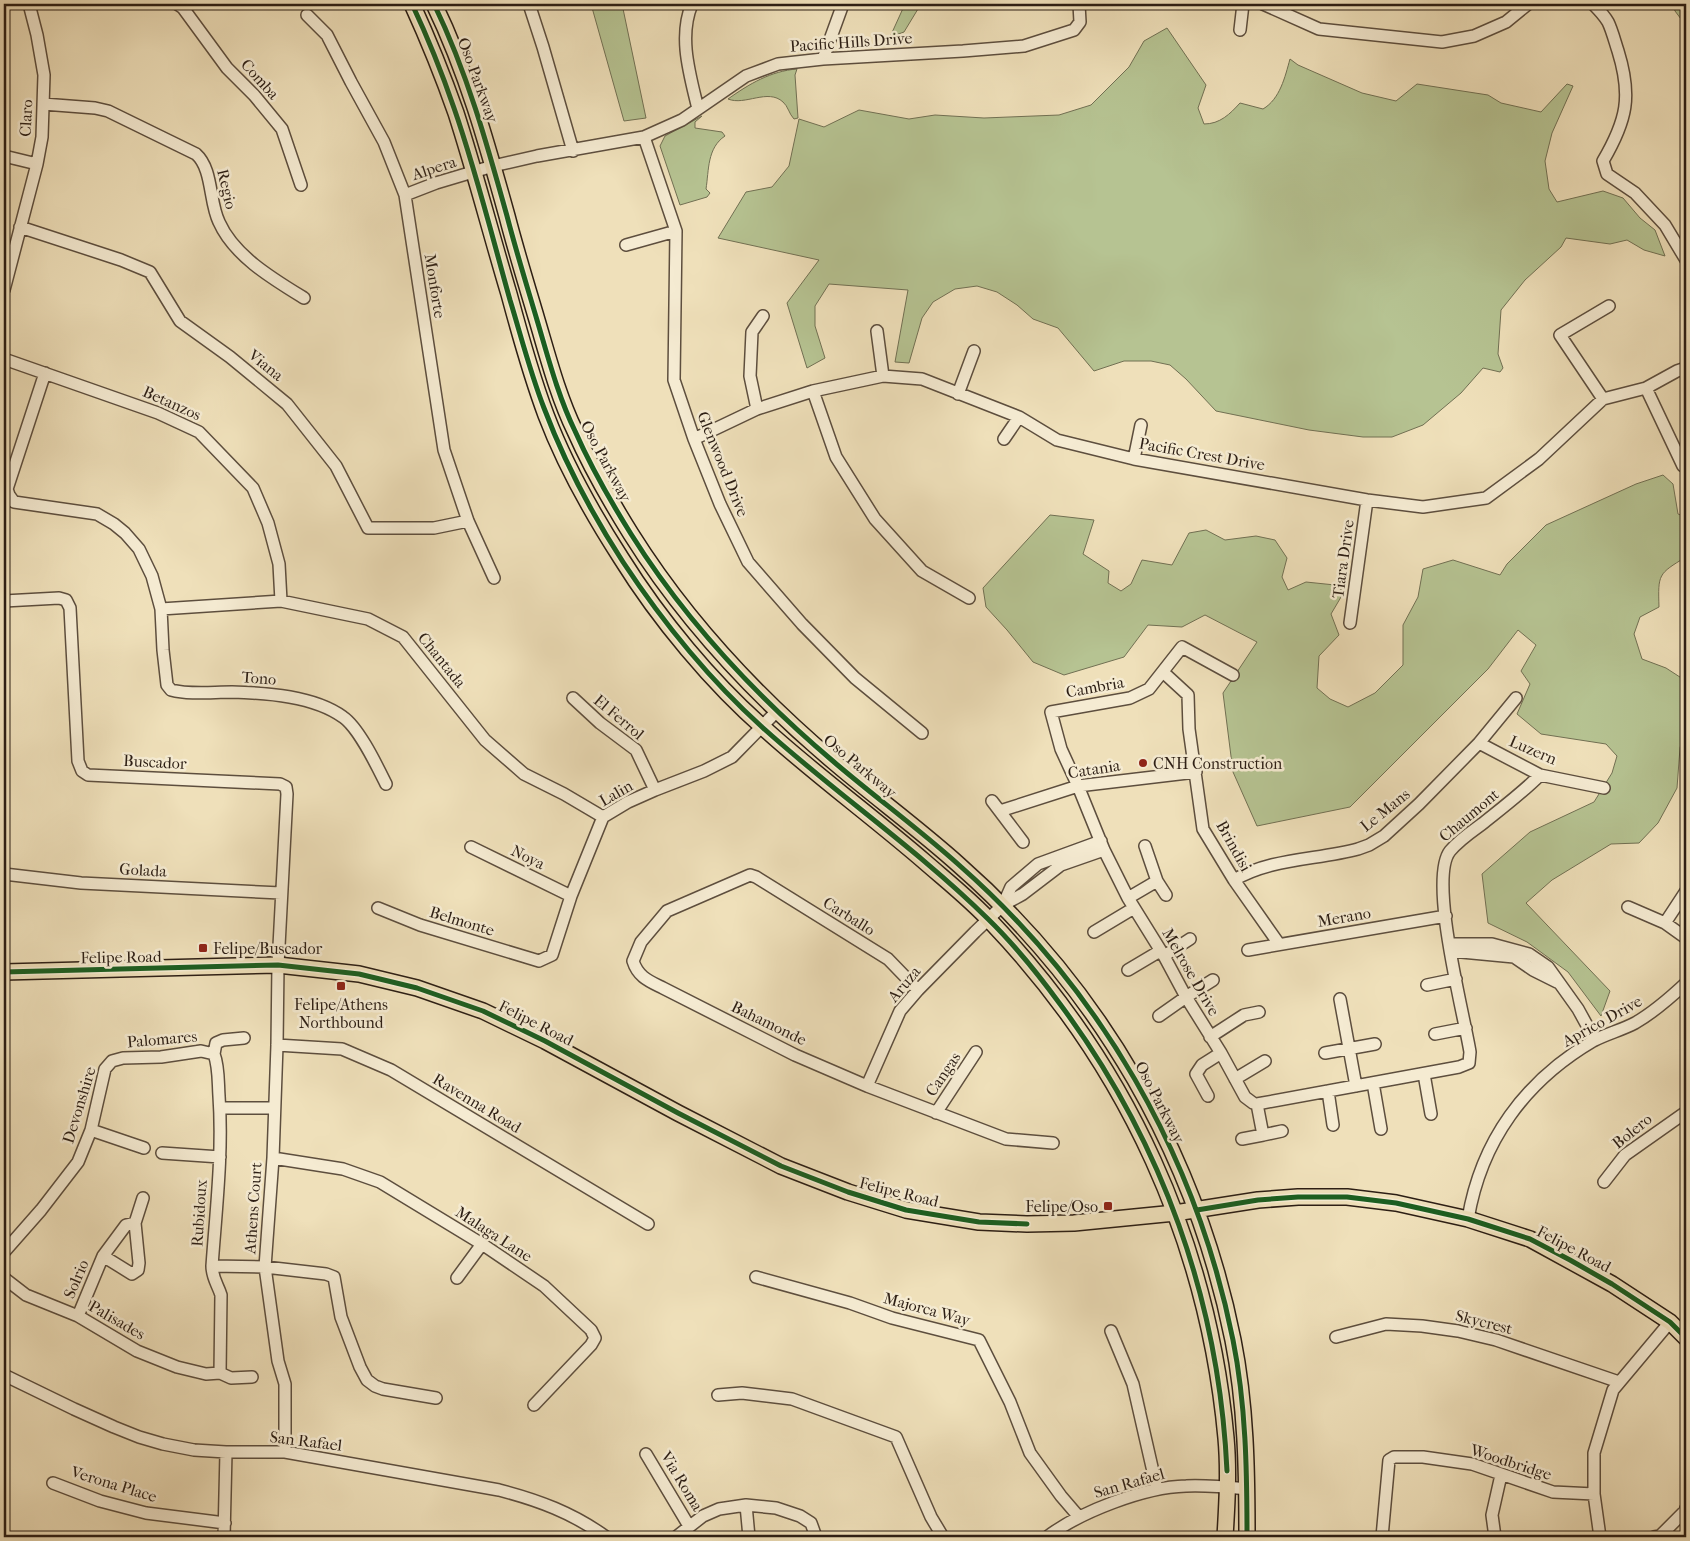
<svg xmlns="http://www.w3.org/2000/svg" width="1690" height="1541" viewBox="0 0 1690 1541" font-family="'IM FELL French Canon',serif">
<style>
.green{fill:#b6c392;stroke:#717053}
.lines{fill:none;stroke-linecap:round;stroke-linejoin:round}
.minor-casing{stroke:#5d4e3e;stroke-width:14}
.major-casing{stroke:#2c1e14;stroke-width:18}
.minor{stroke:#f5ebd2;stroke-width:11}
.major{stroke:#efe0ba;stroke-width:15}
.cycleway-casing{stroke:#f5ebd2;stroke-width:8}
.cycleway{stroke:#1b5e20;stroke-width:5}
.poi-dot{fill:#8f2418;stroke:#f5ebd2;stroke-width:2}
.labels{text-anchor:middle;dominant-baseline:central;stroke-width:5;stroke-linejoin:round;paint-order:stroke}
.street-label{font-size:16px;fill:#2c1e14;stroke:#f5ebd2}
.poi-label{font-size:16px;fill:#2c1e14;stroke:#f5ebd2;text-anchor:start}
</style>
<rect width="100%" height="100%" fill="#efe0ba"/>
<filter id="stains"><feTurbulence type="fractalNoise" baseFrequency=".004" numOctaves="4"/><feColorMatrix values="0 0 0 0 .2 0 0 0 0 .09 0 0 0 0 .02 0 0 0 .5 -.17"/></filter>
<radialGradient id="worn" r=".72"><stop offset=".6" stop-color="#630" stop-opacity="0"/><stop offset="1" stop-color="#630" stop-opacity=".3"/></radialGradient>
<!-- green -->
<path class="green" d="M591,4h31l24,114 -22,3z
M905,4h16l-17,28 -14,5z
M1673,4h13v34l-5,-19 -6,-8z
M1167,28l39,57 -8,23 6,16c16,0 26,-10 36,-21l23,6c17,-10 22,-32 27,-50l8,6 64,28 34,8 21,-17 71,11 13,8 40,9 26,-28 6,2 -21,47 -7,28 4,28 8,13 46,-11 20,7 17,20 15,12 10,26 -21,-6 -17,-10 -17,4 -44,-6 -5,9 -36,33 -24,30 -3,44 5,14 -3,4 -17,-4 -22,25 -38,32 -31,12h-29l-54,-7 -93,-19 -30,-32 -16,-14 -19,-4h-27l-30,10 -36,-43 -25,-9 -16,-14 -20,-13 -20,-6 -22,3 -22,13 -11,16 -13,45 -14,-1 13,-72 -79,-6 -14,22v20l10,32 -18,10 -20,-65 32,-43 -101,-22 28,-46 26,-5 17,-21 10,-47 25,8 35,-17 50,9 26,-4 49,3 75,-3 32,-10 38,-38 15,-26z
M797,69l-2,6 3,43 -4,1c-5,-5 -6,-13 -11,-17 -15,-14 -38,4 -55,-3 21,-15 43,-28 69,-30z
M702,116l-7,6v6l27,4 3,4c-18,12 -16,34 -19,53l4,4 -3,4 -27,8 -20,-59 5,-10z
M1663,475l10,9 5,30 8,3v40c-28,17 -28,17 -27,50l-19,10 -6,17 8,25 24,9 20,13v43l-6,24 -3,40 -19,35 -19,20 -28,1 -59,36 -26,23 84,88 -9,25 -33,-44 -41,-30 -39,-19 -6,-49 48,-42 64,-30 18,-29 5,-17 -11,-12 -65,-10 -24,-20 13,-30 -9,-13 15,-26 -18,-15 -30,39 -138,138 -93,19 -24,-54 -10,-79 34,-51 -52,-27 -23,12 -34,-2 -24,32 -60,18 -31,-13 -26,-32 -21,-23 -3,-19 67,-73 44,5 -11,34 26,17 -1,12 13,8 10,-7 11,-24 30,5 17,-32 17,-3 19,10 31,-4 19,4 12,18 -5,19 6,13 18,-8 29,3 9,7 -13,22 8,21 -20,21 -2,32 13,11 18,8 27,-14 28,-28v-40l15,-28 5,-28 30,-9 47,15 7,-11 39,-39 90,-41z"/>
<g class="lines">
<defs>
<path id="minor" d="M177,4l6,4 44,60 27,27 28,34 19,56
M529,4l14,43 30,104
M692,4c-14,33 -2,71 6,105
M1263,4l56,25 123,13 32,-6 32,-14 22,-18
M1593,4c5,5 11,11 15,18 4,8 7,20 10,29 14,45 9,69 -15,110l4,13 28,19 30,32 21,35
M307,15l20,20 24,47 33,60 21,53 39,255 24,71 26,57
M1240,30l3,-26
M823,59l20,-55
M43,104l52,4 13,3 88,43c17,15 13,48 23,68 15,34 54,57 85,76
M644,137l32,94 -2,149 20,59 26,65 28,58 54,62 53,54 67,55
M4,156l33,8
M405,195l31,-12 57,-17 44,-10 107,-19 38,-17 64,-44 32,-12 45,-5 140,-8 61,-5 50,-16 6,-8 -1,-18
M20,227l101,33 29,12 30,49 50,36 57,47 49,62 32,62h66l34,-7
M626,245l50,-14
M4,290l33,-126 5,-27 2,-62 -7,-40 -8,-31
M877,331l6,45
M4,359l154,54 41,19 54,56 15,35 11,41 2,37
M45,373l-38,116 2,6 5,7 83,12 17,10 11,9 14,16 13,27 9,33 2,41 4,35 4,5c19,5 41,2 61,2 35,1 82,4 111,25 16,11 34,49 43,67
M1646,388l37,78
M813,391l23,66 39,62 47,52 47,27
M958,394l16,-43
M1603,399l-43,-64 49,-29
M757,409l-7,-33 2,-44 11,-16
M694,439l63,-30 56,-18 70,-15 39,3 97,38 38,23 77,19 233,41 56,7 63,-9 53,-39 64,-60 43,-11 31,-17 9,-3
M1004,439l15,-22
M1134,459l7,-34
M4,601l55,-3 7,2 4,8 8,153 4,10 6,4 192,9 6,3 1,7 -9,171 -1,80 -4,113 -8,109 13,94 7,23v68
M161,609l120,-8 87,18 35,18 82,103 39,34 40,20 39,23
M1350,623l17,-123
M1163,672l25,23 1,34 14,100 31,51 45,64
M1233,675l-51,-28 -33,42 -19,9 -79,14 10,37 17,37 26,64 24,48 36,58 22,41 35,56 24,44 8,6 4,1 202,-37 10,-4 1,-11c-6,-38 -42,-173 -20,-201 9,-11 21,-19 32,-27 20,-16 40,-31 58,-49
M573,698l27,25 36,27 19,40
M1479,743l61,32 64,13
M992,801l31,41
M1000,811l78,-25 118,-14
M471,847l100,49
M4,874l77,9 200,10
M1234,880c37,-22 83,-20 124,-31l11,-4 15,-9 35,-32 60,-61 37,-45
M1157,881l9,14
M1128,898l29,-17 -12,-35
M1003,905l8,-18 27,-23 63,-23
M1628,907l37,16 21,15
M378,908l42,17 119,36 13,-6 19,-59 32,-79 25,-15 27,-12 49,-19 28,-14 46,-47
M1665,923l21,-32
M1094,932l40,-24
M1450,944h42l37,10 19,13 30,42 17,31
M1248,950l198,-34
M1451,951l63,6 19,13 24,12
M1164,956l26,-17
M1128,970l32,-19
M1427,985l29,-6
M918,990l-30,-31 -132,-82 -6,-2 -83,36 -26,31 -8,19c5,16 16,20 30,27l132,67 72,31 139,53 47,4
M1340,999l16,87
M1159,1016l27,-19 27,-17
M1435,1034l31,-6
M1210,1037l34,-22 15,-3
M277,1045l65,4 49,21 257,154
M1325,1053l50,-9
M214,1054c5,13 4,28 5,42 4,56 -3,114 -7,170 0,12 6,19 9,29l-1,78
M214,1054l2,-11 7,-3 21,-2
M1424,1074l7,40
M1235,1079l30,-18
M1373,1083l8,46
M867,1086l33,-75 18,-21 57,-58 28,-27 20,-11 38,-29 43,-15
M1328,1091l5,34
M1208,1096l-12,-22 6,-9 19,-12
M1257,1104l6,31 19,-4
M220,1108h54
M936,1113l40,-61
M91,1130l53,18
M1242,1139l21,-4
M162,1153l58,4
M273,1158l70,11 37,13 102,62 62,42 47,44 4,8 -4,7 -57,60
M1604,1182l21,-27 61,-43
M1468,1219c13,-78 57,-138 125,-178 13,-7 29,-11 42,-18 19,-11 35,-25 51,-40
M4,1252l37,-42 37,-48 13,-32 14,-61 7,-8 11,-3 38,-1 40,-6 13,3
M103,1256l29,18 6,-4 1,-7 -4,-40 8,-25
M212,1266l53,1 61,7 8,3 7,40 19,50 7,13 8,6 8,3 53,9
M756,1277l94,26 42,15 87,22 31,62 20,51 31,43 18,21
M4,1278l22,17 52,21 59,35 40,16 29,7 14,-1
M457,1278l25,-34
M78,1316l25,-60 23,-31 9,-2
M1111,1331l22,53 24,105
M1336,1337l50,-13 36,2 36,5 38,9 123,42
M220,1373l11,5 21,-1
M4,1375l70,34 40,18 25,10 24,7 31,6 32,2h59l214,38c39,10 74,23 107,47
M718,1395l24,-2 50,6 104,38 35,80 12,20
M646,1454l43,72
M53,1483l47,18 46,12 79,10
M746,1505l3,32
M224,1537l2,-85
M676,1537l27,-21 16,-7 27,-4 30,3 24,8 11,7 5,14
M1047,1537c33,-25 97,-50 139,-51 21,-1 41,1 62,3
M1382,1537l7,-77 5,-3h29l49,7 81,28 41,2
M1495,1537l-3,-22 9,-40
M1600,1537l-6,-43v-41l19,-63 57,-68
M1654,1537l6,-1 25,-25 1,-3"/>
<path id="major" d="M412,4c16,35 31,72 44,109 19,59 35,121 53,181 11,41 22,81 37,121 19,50 46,98 75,143 38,61 91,125 145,172 51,46 107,87 159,132 23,20 47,39 67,61 136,143 216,319 234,515 3,33 1,66 -1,99
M434,4c33,68 53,140 73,212 9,35 20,70 30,104 11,37 21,76 38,111 15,34 36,71 56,103 54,86 125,162 203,228 41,35 85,67 125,103 141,124 237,290 274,475 13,65 14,131 14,197
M4,972l274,-7 81,9 58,14 66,23 62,30 133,72 103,53 67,26 58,18 73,12 48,2 47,-1 101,-10 83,-13 40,-3h49l49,6 72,16 62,20 82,45 58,38 16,16"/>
</defs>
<!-- minor casing -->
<use href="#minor" class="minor-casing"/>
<!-- major casing -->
<use href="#major" class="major-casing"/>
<!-- minor -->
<use href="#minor" class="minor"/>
<!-- major -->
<use href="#major" class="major"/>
<defs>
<path id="cycleway" d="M412,4c16,34 30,69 42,104 22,63 38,128 56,192 11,36 20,72 34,108 20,53 48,106 79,154 39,59 86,117 139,165 73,66 155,122 225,191 27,26 51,56 73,86 102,137 159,296 167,467
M434,4c33,68 53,140 73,212 9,35 20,70 30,104 11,37 21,76 38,111 15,34 36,71 56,103 54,86 125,162 203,228 41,35 85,67 125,103 141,124 237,290 274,475 13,65 14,131 14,197
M4,972l274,-7 81,9 58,14 66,23 62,30 133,72 103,53 67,26 58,18 73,12 48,2
M1197,1210l61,-10 40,-3h49l49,6 72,16 62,20 40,21 42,24 58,38 16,16"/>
</defs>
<!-- cycleway casing -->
<use href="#cycleway" class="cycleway-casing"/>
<!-- cycleway -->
<use href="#cycleway" class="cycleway"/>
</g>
<!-- markers -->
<g class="poi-dot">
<circle cx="1143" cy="763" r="5"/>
<rect x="198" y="943" width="10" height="10" rx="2.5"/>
<rect x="336" y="981" width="10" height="10" rx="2.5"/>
<rect x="1103" y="1201" width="10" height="10" rx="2.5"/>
</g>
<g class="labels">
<!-- street labels -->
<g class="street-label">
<text transform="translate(851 42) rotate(-4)">Pacific Hills Drive</text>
<text transform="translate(260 79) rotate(48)">Comba</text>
<text transform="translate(478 80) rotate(70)">Oso Parkway</text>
<text transform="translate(26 118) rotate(-87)">Claro</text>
<text transform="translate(434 168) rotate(-18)">Alpera</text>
<text transform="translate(227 189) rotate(77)">Regio</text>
<text transform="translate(435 286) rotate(81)">Monforte</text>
<text transform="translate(266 365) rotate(39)">Viana</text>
<text transform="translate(172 403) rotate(24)">Betanzos</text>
<text transform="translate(1202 454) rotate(10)">Pacific Crest Drive</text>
<text transform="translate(606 461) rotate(62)">Oso Parkway</text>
<text transform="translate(723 464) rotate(68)">Glenwood Drive</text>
<text transform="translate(1343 559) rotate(-82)">Tiara Drive</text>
<text transform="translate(442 660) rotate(51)">Chantada</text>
<text transform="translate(259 678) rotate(4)">Tono</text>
<text transform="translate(1095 687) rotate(-10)">Cambria</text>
<text transform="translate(619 717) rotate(40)">El Ferrol</text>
<text transform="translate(1533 750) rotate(23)">Luzern</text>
<text transform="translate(155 762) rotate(3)">Buscador</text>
<text transform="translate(860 766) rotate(40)">Oso Parkway</text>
<text transform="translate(1094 769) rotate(-9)">Catania</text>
<text transform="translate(616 793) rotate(-30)">Lalin</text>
<text transform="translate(1385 810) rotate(-39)">Le Mans</text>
<text transform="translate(1469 815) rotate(-40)">Chaumont</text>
<text transform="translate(1234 846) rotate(61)">Brindisi</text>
<text transform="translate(528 857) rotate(26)">Noya</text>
<text transform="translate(143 870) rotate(3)">Golada</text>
<text transform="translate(849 916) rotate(32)">Carballo</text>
<text transform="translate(1344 917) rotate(-10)">Merano</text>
<text transform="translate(462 921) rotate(17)">Belmonte</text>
<text transform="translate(121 957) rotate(-1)">Felipe Road</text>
<text transform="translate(1191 972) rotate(60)">Melrose Drive</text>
<text transform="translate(904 984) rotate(-50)">Aruza</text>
<text transform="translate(1602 1021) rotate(-29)">Aprico Drive</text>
<text transform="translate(536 1023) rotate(27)">Felipe Road</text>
<text transform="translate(769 1023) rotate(26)">Bahamonde</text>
<text transform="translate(162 1039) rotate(-5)">Palomares</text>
<text transform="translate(943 1074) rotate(-56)">Cangas</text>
<text transform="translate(1160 1102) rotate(63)">Oso Parkway</text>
<text transform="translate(477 1103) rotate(31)">Ravenna Road</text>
<text transform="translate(79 1105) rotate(-73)">Devonshire</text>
<text transform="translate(1632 1131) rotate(-39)">Bolero</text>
<text transform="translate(899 1192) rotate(14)">Felipe Road</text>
<text transform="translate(253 1208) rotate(-86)">Athens Court</text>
<text transform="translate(199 1213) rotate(-86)">Rubidoux</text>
<text transform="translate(494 1234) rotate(33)">Malaga Lane</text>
<text transform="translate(1574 1249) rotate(28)">Felipe Road</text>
<text transform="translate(76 1279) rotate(-67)">Solrio</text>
<text transform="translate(927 1309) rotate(15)">Majorca Way</text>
<text transform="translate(117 1320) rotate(30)">Palisades</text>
<text transform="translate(1484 1322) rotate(14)">Skycrest</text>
<text transform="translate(306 1441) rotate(7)">San Rafael</text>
<text transform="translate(1511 1462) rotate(18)">Woodbridge</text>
<text transform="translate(682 1481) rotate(59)">Via Roma</text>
<text transform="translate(1129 1483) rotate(-16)">San Rafael</text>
<text transform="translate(114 1484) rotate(17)">Verona Place</text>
</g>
<!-- poi labels -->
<g class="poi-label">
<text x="1153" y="763">CNH Construction</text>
<text x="213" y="948">Felipe/Buscador</text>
<text x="341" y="1004" text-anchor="middle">Felipe/Athens<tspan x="341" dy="18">Northbound</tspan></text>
<text x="1098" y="1206" text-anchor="end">Felipe/Oso</text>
</g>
</g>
<!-- margin -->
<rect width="1690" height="1541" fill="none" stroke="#efe0ba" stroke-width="20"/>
<rect x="5" y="5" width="1680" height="1531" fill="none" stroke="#2c1e14" stroke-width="2.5"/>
<rect x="10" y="10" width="1670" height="1521" fill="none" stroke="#2c1e14"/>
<rect width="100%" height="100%" filter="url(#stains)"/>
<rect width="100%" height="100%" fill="url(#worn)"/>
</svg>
